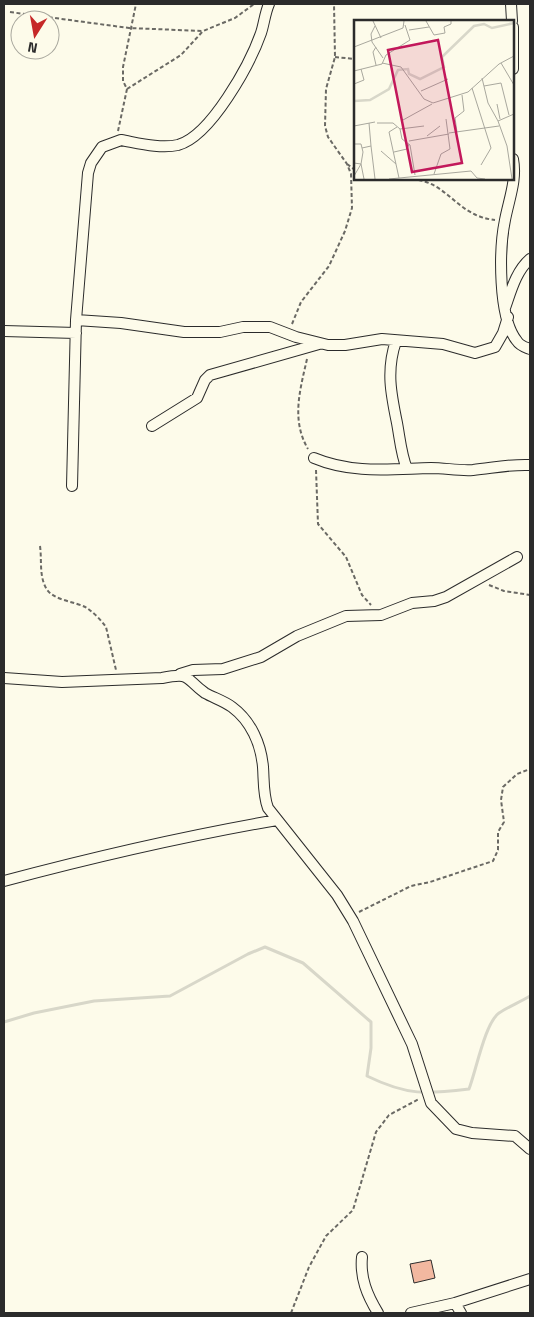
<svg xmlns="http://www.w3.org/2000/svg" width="534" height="1317" viewBox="0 0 534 1317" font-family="'Titillium Web',sans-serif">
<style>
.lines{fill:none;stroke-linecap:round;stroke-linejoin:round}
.stream{stroke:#d8d7c9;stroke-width:3}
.building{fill:#f2b8a0;stroke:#2b2b2b}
.minor-casing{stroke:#2b2b2b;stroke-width:12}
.path{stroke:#6a6964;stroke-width:2;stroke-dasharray:4 2.5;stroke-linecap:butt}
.minor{stroke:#fdfbea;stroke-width:10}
.inset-river{fill:none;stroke:#d8d7c9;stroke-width:2.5}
.inset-road{fill:none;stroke:#a9a89e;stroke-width:1}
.view{fill:#c2185b;fill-opacity:0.15;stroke:#c2185b;stroke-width:2.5}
.inset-edge{fill:none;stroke:#2b2b2b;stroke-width:2.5}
</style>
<rect width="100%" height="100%" fill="#fdfbea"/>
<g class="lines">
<!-- stream -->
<path class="stream" d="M4,1022l30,-9 60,-12 76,-5 78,-42 17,-7 38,16 68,59v26l-4,28c41,20 59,18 102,13 7,-18 16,-66 30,-76 9,-6 21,-11 31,-17"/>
</g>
<!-- building -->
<path class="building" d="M431,1260l4,18 -21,5 -4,-19z"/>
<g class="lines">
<defs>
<path id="minor" d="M511,4l1,17
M513,27v42
M513,159c4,21 -4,40 -8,61 -6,29 -7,98 12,121 3,5 8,6 13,8
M505,308c6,-17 11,-37 25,-49
M76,320l45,3 63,9h36l23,-5h27l26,10 32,8h17l37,-6 61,5 32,9 20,-6 8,-14 5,-16
M4,331l72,2
M396,341c-10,29 -5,53 1,82 3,16 4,31 10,46
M152,426l45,-28 8,-18 5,-5 109,-31
M314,458c38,16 76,11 117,10 14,0 28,3 42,2 20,-2 37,-6 57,-5
M72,486l4,-166 12,-147 3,-10 11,-16 19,-7c17,3 39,9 57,5 33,-9 72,-81 83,-112 3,-9 4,-20 8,-29
M180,674l13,-4 30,-1 38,-12 36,-21 49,-20 35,-1 31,-12 22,-2 12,-4 71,-40
M4,678l58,4 100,-4c30,-6 22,0 43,15 9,5 19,8 27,14 19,14 29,37 31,60 1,14 0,28 5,41l69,87 16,26 59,123 19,59 25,26 16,4 43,3 15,13
M4,881c90,-24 181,-45 273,-61
M362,1257c-2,21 5,38 16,56
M455,1303l6,10
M411,1313l44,-10 75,-24"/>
</defs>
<!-- minor casing -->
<use href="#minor" class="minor-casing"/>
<!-- path -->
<path class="path" d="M10,12l119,16 74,3
M335,57l20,2
M127,89l54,-34 22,-24 32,-13 19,-14
M118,131l9,-42 -4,-8v-14l13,-63
M347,164l8,6
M412,179c37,3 44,37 83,41
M292,324l9,-22 28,-36 16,-35 7,-23 -1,-34 -4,-10 -19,-27 -3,-11 1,-37 9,-32 -1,-53
M307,359c-7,31 -16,61 1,90
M316,470l2,54 28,33 16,38 9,10
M40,546c2,15 -1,29 6,42 7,13 29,13 41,20 7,5 14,12 19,19l10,43
M489,585l15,6 26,4
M359,912l52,-26 19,-4 63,-21 5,-11v-18l6,-10 -3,-22 2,-13 14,-13 13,-5
M291,1313l18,-46 17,-31 27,-26 23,-78 13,-17 30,-16"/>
<!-- minor -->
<use href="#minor" class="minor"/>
</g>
<!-- overview -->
<g transform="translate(354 20)">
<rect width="160" height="160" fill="#fdfbea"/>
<path class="inset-river" d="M0,81l16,-1 19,-11 9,-19 10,-1 1,5 11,5 24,-12 -2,-10 32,-31 10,-2 8,4 22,-5"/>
<path class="inset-road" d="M19,1l8,17M72,1l8,14 11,-2 -1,-6 7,-3v-3M21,6l-4,8 1,8 11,16M55,10l20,-3M0,27l49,-19 1,-7M28,43l19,4 23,32 9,4 35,-11 31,-28 15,-8M147,43l13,22M22,45l-3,-13 3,-5M0,51l28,-7 4,-9 24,-15 -5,-15M128,58l6,25 10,18M0,64l10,-4 -3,-11M130,66l17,-3 8,32M118,68l19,60 -10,17M67,71l27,-12M143,84l3,15M49,100l29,-16M23,103h16l7,6 2,10 8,6 5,30M0,106l21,-4M43,107l-8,5 10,46M46,109l24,-3M103,112l-2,-14 9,-7 -2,-16M95,113l50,-7M73,116l13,-10M55,121l40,-7M0,124h7l2,8 -2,12 -7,12M17,126l4,33M8,128l9,-2 -2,-23M27,131l15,13M40,132l13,-3 2,-5M0,143l7,1 3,15M80,154l7,-20 9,-5 -4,-30M35,159l82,-8 6,7 8,1M158,159l-5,-33 -9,-25 16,-7"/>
<path class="view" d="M84,20l24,123 -50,9 -24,-122z"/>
<rect width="160" height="160" class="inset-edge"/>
</g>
<!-- border -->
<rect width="534" height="1317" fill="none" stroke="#2b2b2b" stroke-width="10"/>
<!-- north arrow -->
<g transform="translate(35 35) rotate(191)"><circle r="24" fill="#fdfbea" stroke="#a9a89e"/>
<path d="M0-4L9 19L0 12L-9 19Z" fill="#c62828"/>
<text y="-8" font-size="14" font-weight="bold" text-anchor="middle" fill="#2b2b2b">N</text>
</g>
</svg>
